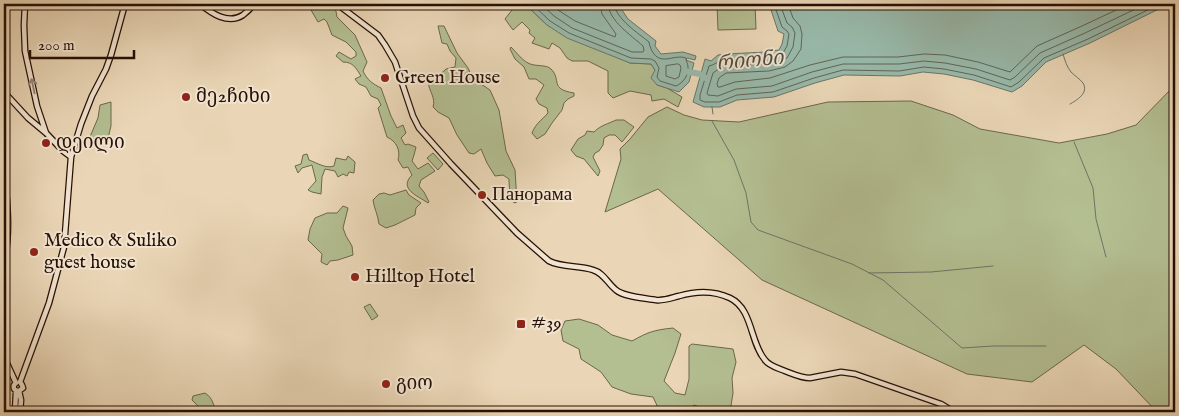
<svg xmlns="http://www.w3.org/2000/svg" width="1179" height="416" viewBox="0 0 1179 416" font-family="'IM FELL English','Noto Serif Georgian',serif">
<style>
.green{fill:#b3be91;stroke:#6c664a}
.water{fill:#98b9aa;stroke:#6a7568}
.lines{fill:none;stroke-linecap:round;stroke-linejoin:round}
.shore{stroke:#5f6457;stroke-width:1}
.stream{stroke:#6a7568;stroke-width:1}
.river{stroke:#98b9aa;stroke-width:6}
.secondary-casing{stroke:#260f04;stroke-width:7}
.secondary{stroke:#f1e4d0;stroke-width:4.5}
.oneway{stroke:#968474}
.poi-dot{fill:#8f2418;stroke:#f1e4d0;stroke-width:2}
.labels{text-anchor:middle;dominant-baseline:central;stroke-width:4;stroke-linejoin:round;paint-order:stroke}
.poi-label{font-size:19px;fill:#260f04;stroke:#f1e4d0;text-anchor:start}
.water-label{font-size:20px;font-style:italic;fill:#4e4a3e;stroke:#f1e4d0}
</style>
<rect width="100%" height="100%" fill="#ead6b6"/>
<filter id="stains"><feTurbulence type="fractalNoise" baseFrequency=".004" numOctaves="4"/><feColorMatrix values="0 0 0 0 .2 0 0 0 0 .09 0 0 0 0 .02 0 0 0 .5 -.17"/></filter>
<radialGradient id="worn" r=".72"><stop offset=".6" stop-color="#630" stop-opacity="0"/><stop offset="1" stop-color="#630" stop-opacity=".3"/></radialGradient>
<!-- green -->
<path class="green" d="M317,4h16l2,2 2,11 18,18 12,27 -4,9c4,9 10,13 18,17l10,28 6,12 6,-3 3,8 -5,5 4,7 3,-1 8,3 -2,8 -2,6 6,8 10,-6 7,8 -14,9 -2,6 5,6 5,10 -1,1c-10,-7 -30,-14 -16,-28l-4,-8 -5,1 -5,-8c3,-10 -2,-19 -11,-23l-9,-29 3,-3 -3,-6 -7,-3 -5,-9 -7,-3 -4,-5 6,-3c-5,-8 -8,-14 -18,-14l-7,-6 3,-4 12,7 5,-3v-4l-10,-10 -14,-7 -5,-13 -3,-3 -6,3 -7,-12 7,-2z
M506,4h19l22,21 83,38 21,1 4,6 2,15 10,3 15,9 -4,10 -14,-8 -12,2 -1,-6 -21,-4 -17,7 -5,-5v-22l-20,-10h-16l-5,-3 -7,-10 -8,-5 -3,6 -17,-6 3,-5 -6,-5 1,-3 -8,-8 -9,8 -8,-11 7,-9z
M717,4h38l1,25 -38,1z
M438,26h6l13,27 11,15 6,13 7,3 9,6 9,20 7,41 9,19 2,32 -3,1c-4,-8 -5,-16 -5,-24l-6,-4 -8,1 -8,-13 -6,-14 -7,5 -5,-1 -12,-18 -8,-17 -11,-6 -5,-5c3,-9 -4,-16 -5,-25l6,-2 12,-11 9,-2 1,-9 -6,-7 -3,-7 -5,-1z
M511,47c5,5 11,13 17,16 7,4 18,1 23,6 11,11 -2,20 23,24v3l-6,3 -4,4 -2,7 -10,13 -7,11 -8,5 -5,-6c4,-10 9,-12 16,-20l-1,-5 -8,-4 -3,-5 8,-14 -8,-6h-7l-5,-12 -9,-8 -5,-10z
M1175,85v327h-18l-41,-43 -32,-24 -52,37 -65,-8 -205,-94 -104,-91 -53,23 16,-53 -1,-10 10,-10 18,-22 19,-10 17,8 18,5 37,2 89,-20 83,-1 42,14 27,14 79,14 48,-9 29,-9z
M111,102v24l-4,16h-11l-7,-3 9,-21 2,-13z
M616,120h8l10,7 -12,15 -7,-7h-6l-5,3 -1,7 -4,6 -4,2 -2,4 7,14 -2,5 -14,-17 -8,-3 -5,-6 7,-11 7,-4 2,-4 7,1c7,-7 14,-8 22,-12z
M433,153l10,11 -5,6 -11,-12z
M307,154l2,6c8,3 17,9 25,6l2,-8 10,2 2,-4 7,6 -1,11 -5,-1 -2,4 -4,-2 -5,3 -3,-6 -10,-2 -3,8 -1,17 -9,-2 -4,-2 8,-9 -4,-16 -10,3 -4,5 -3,-7 6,-2 2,-9z
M406,190l3,5 12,8 -5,5 -1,7 -20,10 -9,3 -7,-4c-1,-9 -5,-16 -6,-24l6,-6 5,-1 6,2z
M343,206l5,2 -5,20 3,8 6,10 1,9 -15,5 -8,1 -3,4 -6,-3 1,-8 -14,-14 2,-11 5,-11 12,-5h10z
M370,304l8,12 -6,4 -8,-13z
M579,319l19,6 14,10 20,6c16,-9 22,-11 41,-13l8,6 -6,19 -11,28 11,12 10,2 4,-16v-33l3,-2 41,5 3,13 -4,16 1,15 -3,19h-20v-1l-16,-6 -8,7h-26l-7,-15 -22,-3 -19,-7 -11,-15 -20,-13 -2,-10 -16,-8 -2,-11 4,-9z
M205,393c9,6 7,11 12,19h-13l-12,-12 1,-4z"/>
<!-- water -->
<path class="water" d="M525,4h93l10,15 28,22 -1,5 6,8 22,-2 13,4 -1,4 -8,-2 -1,2 8,3 -5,19 -10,10 -22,-7 -6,-7 4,-8 -4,-6 -21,-1 -63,-25 -20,-13z
M769,4h400l-79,39 -44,19 -24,24 -10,6 -39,-12 -29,-6 -21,-2 -23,4 -56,-1 -29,8 -41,14 -37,3 -17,7h-16l-11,-5 12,-43 6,2 7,-6 8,-1 40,-2 13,-2 3,-6 2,-10 -6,-3z"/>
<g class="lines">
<!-- shore -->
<path class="shore" d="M532,4l18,17 19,12 62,25 20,1 4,2 4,7 -2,9 3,4 16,5c7,-3 13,-11 12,-19 0,-3 -2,-6 -2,-9 -12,-4 -23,7 -32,-4 -3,-4 -4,-7 -5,-12 -11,-9 -33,-23 -35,-38
M541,4l13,12 18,12 60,24h11l1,-2 -1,-4c-12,-11 -34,-25 -35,-42
M551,4l7,6 17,11 40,16 1,-3 -14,-20 -2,-10
M774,4l8,23 5,4 2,3 -2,12 -4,7 -4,2 -13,2 -40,2c-7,1 -11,6 -17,7l-9,29v5l5,2h14l18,-7 36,-3 41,-14 29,-8 56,1 25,-4 20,2 30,6 37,12 8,-5 25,-24 44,-19 72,-35
M780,4l7,19 5,4 3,6 -2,14 -6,11 -6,3 -13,3 -45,2 -10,7 -6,20 1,2 10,1 18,-7 36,-3 40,-14 31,-8h56l25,-3 21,2 31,6 34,11 5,-3 25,-24 45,-20 61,-29
M788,4l5,14 7,8 2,8 -1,15 -8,12 -8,6 -16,4 -43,2 -7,5 -2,6 1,3h2l15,-5 35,-4 40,-13 33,-8h55l26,-3 21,1 33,7 32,10 27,-26 45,-20 47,-22
M678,64l2,1 1,3 -2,9 -4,2 -9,-3v-10z"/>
<!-- stream -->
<path class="stream" d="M1063,54c2,7 4,13 8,18 4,4 9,7 12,11 6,10 -6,17 -13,21
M712,107l1,7
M712,121l22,39 12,33 5,29 7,8 94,34 31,16 79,68 31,-2h53
M1074,142l19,46 3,31 10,38
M869,273l62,-1 62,-6"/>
<!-- river -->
<path class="river" d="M684,71l16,3 7,5"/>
<defs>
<path id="secondary" d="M25,4l-1,21 1,26 12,55 9,27
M200,4c11,9 28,21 43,11 4,-3 8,-7 11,-11
M337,4l41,31 7,10 10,17 18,54 6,12 32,36 66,69 32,28c14,7 30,4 44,9 11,3 15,14 23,20 8,7 29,8 40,10 8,1 15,-2 23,-4 17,-5 34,-6 51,2 23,11 20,45 35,62 4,6 13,8 20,11 8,3 16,7 25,7l31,-6 14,2 86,30 13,8
M4,92l24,26 18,15 17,18 8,6
M4,168c3,31 7,65 0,95
M4,357l12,26
M20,382l29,-79 15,-56 7,-90 10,-33 11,-28 14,-27 5,-14 14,-51
M16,383l-2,2c-1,4 1,6 5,6l4,-3 -1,-3 -2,-3
M19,391l2,9 -1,12
M15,412l1,-21"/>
</defs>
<!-- secondary casing -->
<use href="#secondary" class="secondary-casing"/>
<!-- secondary -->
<use href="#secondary" class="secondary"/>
</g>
<!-- one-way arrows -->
<defs><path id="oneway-shaft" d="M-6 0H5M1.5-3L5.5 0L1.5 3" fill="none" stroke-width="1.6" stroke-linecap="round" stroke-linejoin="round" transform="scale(1.25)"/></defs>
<use class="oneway" href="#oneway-shaft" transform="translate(33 86) rotate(-102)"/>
<!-- markers -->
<g class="poi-dot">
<circle cx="385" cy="78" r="5"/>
<circle cx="186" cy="97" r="5"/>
<circle cx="46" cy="143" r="5"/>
<circle cx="482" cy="195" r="5"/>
<circle cx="34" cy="252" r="5"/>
<circle cx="355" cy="277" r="5"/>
<rect x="516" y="319" width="10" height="10" rx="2.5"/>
<circle cx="386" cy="384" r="5"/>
</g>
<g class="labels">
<!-- poi labels -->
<g class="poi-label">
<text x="395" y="78">Green House</text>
<text x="196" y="97">მე2ჩიხი</text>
<text x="56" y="143">დეილი</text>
<text x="492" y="195">Панорама</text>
<text x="44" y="241">Medico &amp; Suliko<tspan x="44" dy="22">guest house</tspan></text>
<text x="365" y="277">Hilltop Hotel</text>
<text x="531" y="324">#39</text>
<text x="396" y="384">გიო</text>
</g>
<!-- water labels -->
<g class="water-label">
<text transform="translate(750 61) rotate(-5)">რიონი</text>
</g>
</g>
<!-- margin -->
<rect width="1179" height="416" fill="none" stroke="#ead6b6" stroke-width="20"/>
<rect x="5" y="5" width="1169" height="406" fill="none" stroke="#260f04" stroke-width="2.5"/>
<rect x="10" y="10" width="1159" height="396" fill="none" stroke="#260f04"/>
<!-- scale -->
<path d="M30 50v8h104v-8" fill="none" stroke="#260f04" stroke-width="2.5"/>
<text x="38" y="50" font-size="15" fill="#260f04" stroke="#f1e4d0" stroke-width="4" paint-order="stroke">200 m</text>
<rect width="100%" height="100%" filter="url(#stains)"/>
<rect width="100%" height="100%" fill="url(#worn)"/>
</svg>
